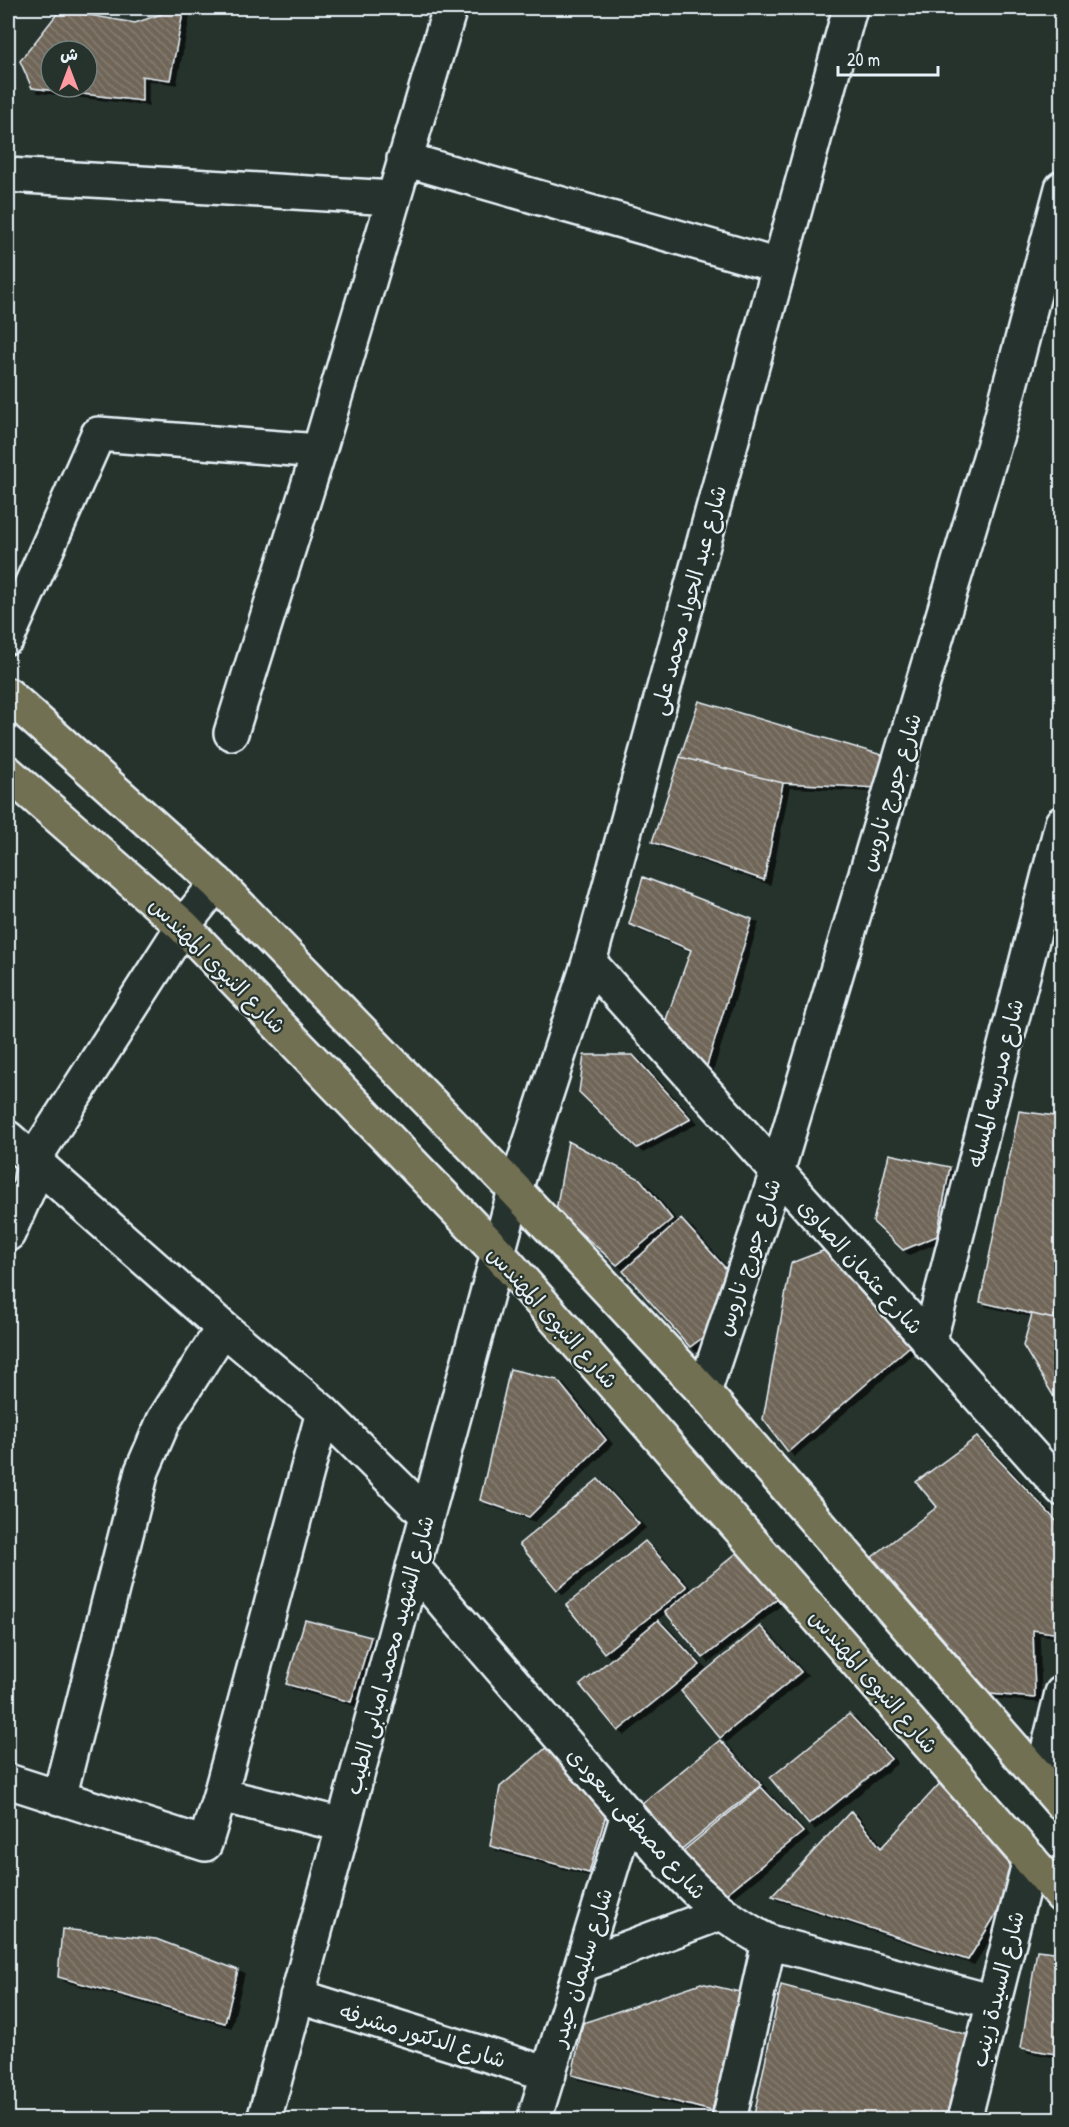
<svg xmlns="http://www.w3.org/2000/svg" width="1069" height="2127" viewBox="0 0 1069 2127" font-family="'Patrick Hand','Playpen Sans Arabic',sans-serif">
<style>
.building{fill:url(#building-back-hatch);stroke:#e8f1f8;stroke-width:1.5;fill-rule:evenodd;filter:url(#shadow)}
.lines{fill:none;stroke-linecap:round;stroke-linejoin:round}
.street-casing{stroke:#e8f1f8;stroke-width:38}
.primary-casing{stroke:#e8f1f8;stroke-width:38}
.street{stroke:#26332d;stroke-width:33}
.primary{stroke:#716f52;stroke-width:33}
.labels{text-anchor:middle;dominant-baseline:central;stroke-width:4.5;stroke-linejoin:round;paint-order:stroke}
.street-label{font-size:22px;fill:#e8f1f8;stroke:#26332d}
</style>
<defs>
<pattern id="building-back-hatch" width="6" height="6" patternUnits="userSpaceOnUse" patternTransform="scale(1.5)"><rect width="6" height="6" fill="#706659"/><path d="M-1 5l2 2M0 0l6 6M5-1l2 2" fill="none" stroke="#847c72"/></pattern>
<filter id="shadow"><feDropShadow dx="6" dy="4" stdDeviation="0" flood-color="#0009"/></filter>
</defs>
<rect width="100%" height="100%" fill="#26332d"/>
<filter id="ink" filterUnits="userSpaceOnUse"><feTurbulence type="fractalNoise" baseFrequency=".0167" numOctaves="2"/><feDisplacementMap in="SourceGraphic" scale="12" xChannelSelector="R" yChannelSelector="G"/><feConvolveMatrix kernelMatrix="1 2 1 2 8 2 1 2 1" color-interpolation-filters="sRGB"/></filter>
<g filter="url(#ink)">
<!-- building -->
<path class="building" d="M179,8h5l-14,72 -28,-4v25l-110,-13 -12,-27 40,-51 75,13zM51,51h36v36h-36z
M699,701l193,57 -13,30 -96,-5 -103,-26z
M680,757l103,26 -19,97 -112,-38z
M643,877l109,42 -47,153 -41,-47 27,-75 -62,-26z
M584,1055h49l58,64 -54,29 -58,-56z
M1019,1111l43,6v160l-8,42 -74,-17z
M568,1141l72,38 32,40 -55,46 -61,-54z
M889,1154l61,13 -13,69 -34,14 -30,-28z
M681,1219l45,50 -8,57 -28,21 -67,-76z
M828,1249l82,97 -122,106 -25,-33 28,-156z
M1062,1277v133l-39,-64 9,-32 22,5z
M510,1369l47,11 49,60 -77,77 -49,-17z
M977,1437l85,90v95l-2,12 -27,-4 2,68 -44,-4 -119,-137 65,-50 -21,-25z
M598,1479l41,45 -82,66 -38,-46z
M645,1541l42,46 -83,66 -38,-48z
M744,1547l42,45 -83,66 -38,-46z
M305,1620l66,17 -20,65 -65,-18z
M658,1620l42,45 -82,66 -38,-46z
M760,1626l41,46 -81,66 -39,-47z
M849,1714l42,45 -82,66 -39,-47z
M720,1740l41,45 -82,66 -38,-47z
M554,1741l53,70 -18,62 -99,-27 10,-59z
M942,1781l83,86 -57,93 -196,-64 79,-85 30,37z
M761,1787l42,45 -82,66 -38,-47z
M62,1929l94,10 82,31 -13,53 -167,-46z
M1037,1950l25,3v102l-41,-7z
M701,1983l43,10 -32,118 -140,-36 11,-52z
M781,1985l188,50 -24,85h-192z"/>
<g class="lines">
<defs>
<path id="street" d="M404,159l375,107
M8,175l385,23
M8,637l90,-203 221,17
M231,733l88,-282 131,-443
M589,962l473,527
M8,1138l215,190 100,84 104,103
M8,1234l22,-49 4,-26 149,-233 34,-43
M929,1343l133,-520
M704,1392l73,-220 221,-741 64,-243
M413,1567l260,300c30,32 57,55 96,75l225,60
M1041,1779l21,-86
M8,1781l197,63 15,-49 123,30
M220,1795l103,-383
M59,1798l83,-327 22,-51 59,-92
M582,1965l139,-52
M297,1996l252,78
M264,2120l251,-930 74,-228 261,-954
M534,2120l94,-306
M729,2120l40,-178
M964,2120l66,-261"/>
<path id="primary" d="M8,695l209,188 298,307 189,202 358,412
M8,773l175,153 315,327 564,643"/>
</defs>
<!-- street casing -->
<use href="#street" class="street-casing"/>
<!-- primary casing -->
<use href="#primary" class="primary-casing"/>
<!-- street -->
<use href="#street" class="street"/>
<!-- primary -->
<use href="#primary" class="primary"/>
</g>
</g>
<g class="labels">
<!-- street labels -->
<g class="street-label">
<text transform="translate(688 600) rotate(-75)">شارع عبد الجواد محمد على</text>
<text transform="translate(890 792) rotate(-73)">شارع جورج ناروس</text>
<text transform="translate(218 965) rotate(45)">شارع النبوى المهندس</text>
<text transform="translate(995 1083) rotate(-76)">شارع مدرسه المسله</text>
<text transform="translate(748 1257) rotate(-72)">شارع جورج ناروس</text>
<text transform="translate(861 1266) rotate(48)">شارع عثمان الصاوى</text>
<text transform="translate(553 1317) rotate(48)">شارع النبوى المهندس</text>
<text transform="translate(389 1655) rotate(-75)">شارع الشهيد محمد امبابى الطيب</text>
<text transform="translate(874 1681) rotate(49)">شارع النبوى المهندس</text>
<text transform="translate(637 1823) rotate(48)">شارع مصطفى سعودى</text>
<text transform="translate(581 1967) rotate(-73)">شارع سليمان حيدر</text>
<text transform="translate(997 1989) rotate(-76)">شارع السيدة زينب</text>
<text transform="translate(423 2035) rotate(17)">شارع الدكتور مشرفه</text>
</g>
</g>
<!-- margin -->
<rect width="1069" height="2127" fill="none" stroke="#26332d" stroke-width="30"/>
<rect x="15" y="15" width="1039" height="2097" fill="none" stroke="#e8f1f8" stroke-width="2" filter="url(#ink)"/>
<!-- north arrow -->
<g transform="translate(69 69)"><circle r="28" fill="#26332d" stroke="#747f7e" stroke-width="1.5"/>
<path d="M0-4.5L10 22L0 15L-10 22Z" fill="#ff9aa2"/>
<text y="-9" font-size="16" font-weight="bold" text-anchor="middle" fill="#e8f1f8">ش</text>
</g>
<!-- scale -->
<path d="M838 66v9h100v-9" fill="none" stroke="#e8f1f8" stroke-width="3"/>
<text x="847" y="66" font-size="18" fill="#e8f1f8" stroke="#26332d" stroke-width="4.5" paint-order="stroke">20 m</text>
</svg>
